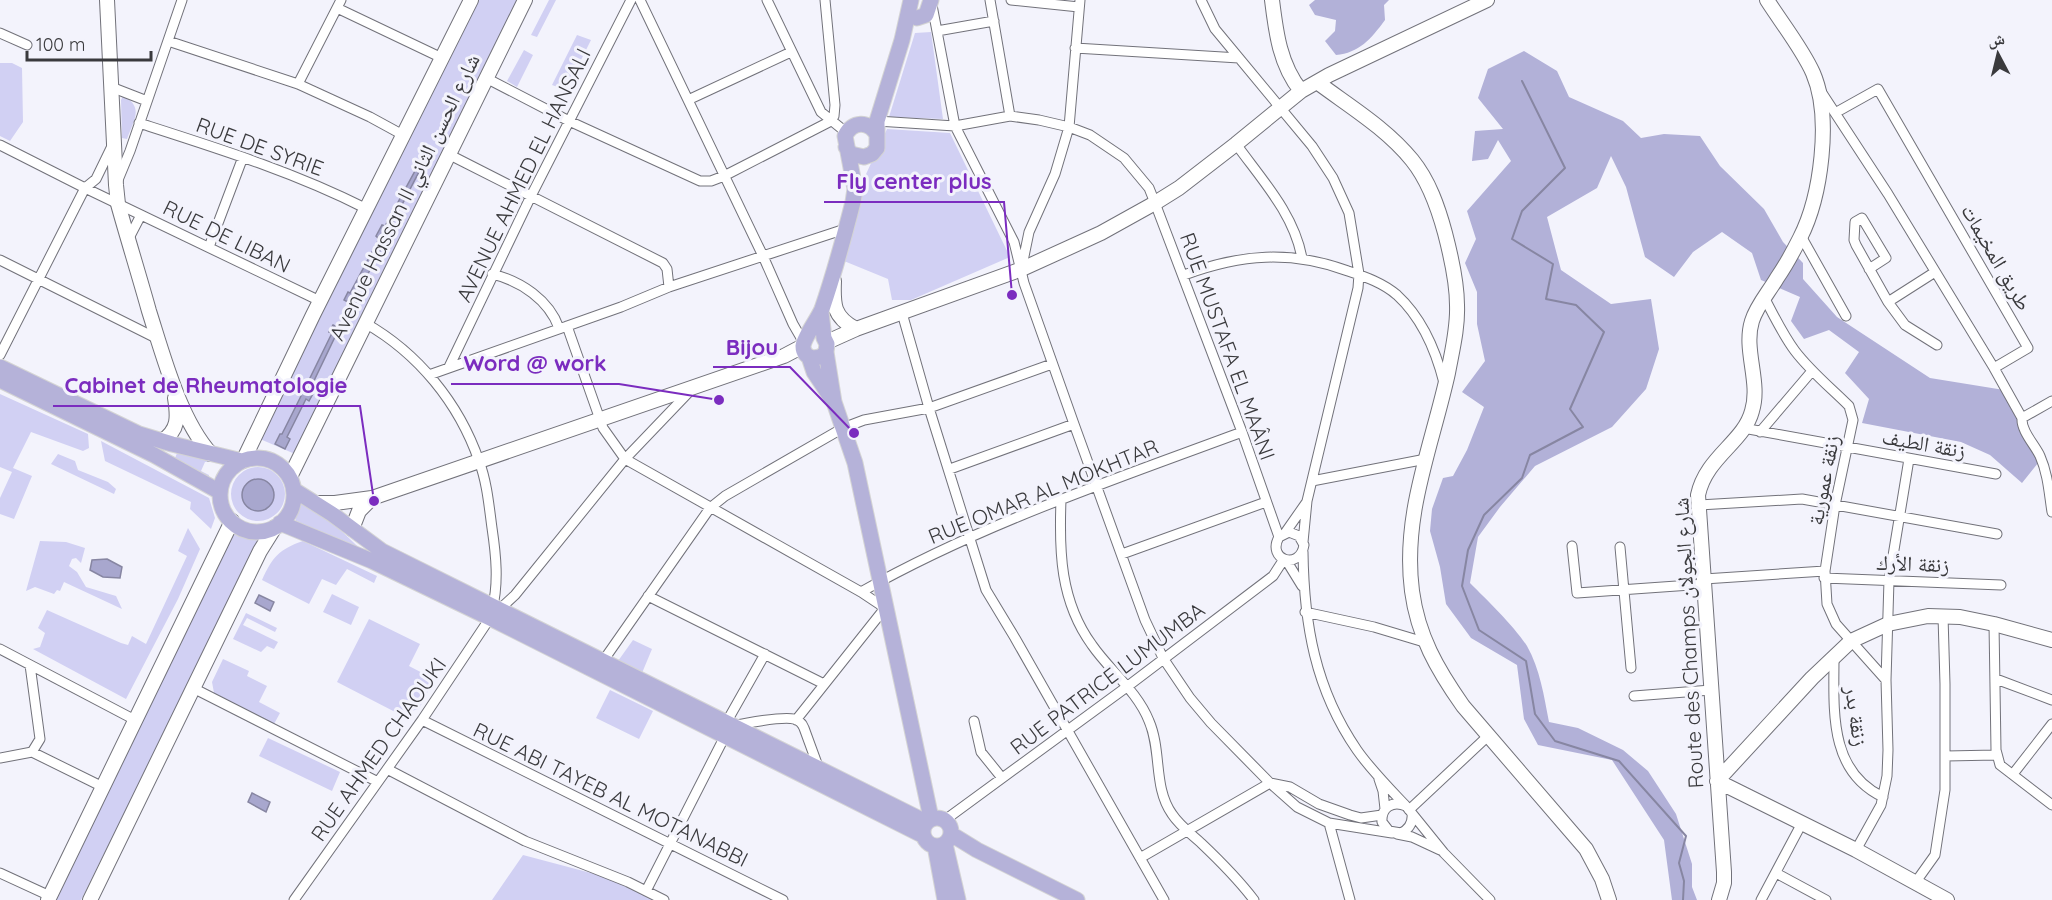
<svg xmlns="http://www.w3.org/2000/svg" width="2052" height="900" viewBox="0 0 2052 900" font-family="Quicksand,'Noto Naskh Arabic',sans-serif">
<style>
.green{fill:#d1d0f3}
.forest{fill:#b2b1d8}
.water{fill:#a8a7ce;stroke:#8786a2;stroke-width:1.5}
.lines{fill:none;stroke-linecap:round;stroke-linejoin:round}
.stream{stroke:#8786a2;stroke-width:2}
.street-casing{stroke:#72727a;stroke-width:11}
.secondary-casing{stroke:#72727a;stroke-width:16}
.primary-casing{stroke:#d4d4d4;stroke-width:17}
.street{stroke:#fff;stroke-width:9}
.secondary{stroke:#fff;stroke-width:14}
.primary{stroke:#b5b2d9;stroke-width:15}
.labels{text-anchor:middle;dominant-baseline:central;stroke-width:6;stroke-linejoin:round;paint-order:stroke}
.street-label{font-size:21px;fill:#3a3a3d;stroke:#f3f3fc}
.leader{fill:none;stroke:#7b2cbf;stroke-width:2}
.callout-dot{fill:#7b2cbf;stroke:#f3f3fc;stroke-width:2}
.callout-label{font-size:22px;text-anchor:middle;font-weight:bold;fill:#7b2cbf;stroke:#f3f3fc;stroke-width:6;stroke-linejoin:round;paint-order:stroke}
</style>
<rect width="100%" height="100%" fill="#f3f3fc"/>
<!-- green -->
<path class="green" d="M471,0h49l-225,454 -35,-15z
M549,0h7l-19,37 -6,-2z
M931,32l12,87 -54,-2 26,-84z
M577,35l14,5 -25,50 -14,-5z
M524,50l9,5 -16,32 -10,-6z
M0,63h12l10,5 1,54 -13,19 -10,-5z
M123,96c22,11 10,25 4,43l-5,-1 -1,-38z
M887,129l63,4 60,124 -99,43h-19l-4,-21 -44,-18 9,-59z
M0,394l88,40 1,14 -6,3 -52,-19 -18,36 19,8 -18,43 -14,-5v-16l12,-26 -12,-5z
M101,441l108,57 6,20 -4,11 -21,-20 1,-7 -86,-41z
M177,453l34,6 -2,3h-4l-4,9 8,4v3l-35,-17z
M58,454l17,7 3,9 30,12 8,7 -2,5 -63,-30z
M231 494a27 27 0 1 1 54 0a27 27 0 1 1-54 0Z
M300,504c26,8 42,29 62,46l-66,-28 -1,-5z
M188,528l12,21 -22,50 -52,100 -93,-50 7,-2 5,-14 -7,-5 9,-18 74,33 7,2 4,-9 14,8 41,-88 -9,-5z
M234,533l12,1 12,5v5l-177,356h-28l122,-252z
M40,541l26,1 19,6 -4,15 -5,-5 -4,1 -3,7 8,6 9,15 30,9 6,13 -58,-27 -4,9 -3,-1 -3,4 -19,-7 -9,4z
M303,541l74,35 -3,7 -27,-14 -11,16 -14,-6 -13,25 -47,-24c10,-22 17,-31 41,-39z
M332,594l27,13 -8,18 -28,-13z
M246,613l31,15 -2,4 -28,-14 -4,7 35,17 -4,7 -7,-3 -6,6 -28,-13z
M369,619l51,25 -11,22 25,13 -15,30 -20,5 -62,-32z
M633,640l19,9 -10,24 -24,-12z
M223,659l26,12 -2,5 20,10 -8,16 21,11 -6,11 -60,-31 -2,-11z
M610,690l43,21 -14,28 -43,-21z
M268,738l72,34 -8,19 -73,-35z
M523,855l83,22 47,23h-161z"/>
<!-- forest -->
<path class="forest" d="M1315,0h74l-5,5 1,15c-14,19 -26,33 -49,35l-11,-14 10,-10 1,-11 -21,-5 -6,-10z
M1524,51l33,20 12,26 54,24 18,17 23,-4 36,2 20,30 44,43 19,33 20,21v16l34,38 93,61 74,12 34,73 -16,20 -32,-28 -29,-13 -99,-19 7,-24 -24,-26 14,-21 -30,-22 -25,9 -13,-18 9,-24 -39,-17 -9,-27 -30,-21 -29,20 -19,25 -29,-20 -19,-70 -15,-31 -14,32 -50,29 14,53 50,34 40,-5 8,50 -13,40 -34,38 -77,39 -35,41 -22,30 -8,46c17,17 44,43 57,63 13,23 17,50 22,76l29,6 45,22 25,21 28,43 16,50v23l5,13h-25l-8,-60 -52,-80 -74,-15 -14,-26 -7,-54 -46,-27 -25,-34 -6,-37 -10,-36 2,-22 11,-31 10,-2 14,-26 17,-43 -22,-15 23,-31 -8,-37v-32l-12,-29 11,-24 -9,-28 44,-50 -13,-21 -10,19 -16,2 3,-30 28,-2 -25,-31 10,-29z"/>
<!-- water -->
<path class="water" d="M418,160l9,4 -4,7 -3,-1 -30,58 4,2 -6,12 -3,-1 -28,54 2,2 -4,9 -11,-6 4,-8 2,1 29,-54 -3,-3 6,-11 3,1 31,-57 -2,-1z
M333,325l10,5 -4,8 -4,-1 -24,50 4,3 -6,11 -3,-2 -19,38 3,2 -5,10 -10,-5 5,-10h2l19,-38 -3,-2 5,-9 3,1 26,-53 -3,-1z
M242 495a16 16 0 1 1 32 0a16 16 0 1 1-32 0Z
M107,559l15,8 -2,11 -17,-1 -13,-7 2,-10z
M259,595l15,7 -4,9 -15,-8z
M252,793l18,9 -4,10 -18,-10z"/>
<g class="lines">
<!-- stream -->
<path class="stream" d="M1522,81l43,87 -43,43 -10,28 41,25 -7,35 30,6 28,27 -34,77 13,18 -53,28 -8,23 -38,37 -16,35 -6,36 17,44 47,31 9,53 20,27 64,20 67,75 -7,27 5,18 -1,19"/>
<defs>
<path id="street" d="M640,0l123,256 30,68 11,19
M767,0l54,112 26,21
M825,0l10,105 -1,11 -3,5
M990,0l20,116
M1011,0l68,7
M1201,0l14,29 97,117 21,32 16,35 10,61 -1,14 -51,213 -4,41
M932,5l23,121 59,116 10,41 50,141 71,196 18,38 27,40 21,25 59,60 27,24 32,16 63,10
M337,8l105,50
M937,31l57,-10
M0,33l27,12
M168,41l130,43 72,33 33,18
M1075,48l164,10
M486,78l83,43 131,60h11l13,-5 107,-55
M298,84l43,-84
M111,87l36,14
M1820,90l68,104 106,174 28,50 30,-17
M688,100l103,-48
M1835,113l43,-24 150,259 -34,20
M877,121l78,5 55,-10 29,4 30,7 21,8 34,23 25,30 6,15 87,229 37,105c-13,23 21,34 25,8l-5,-9 -10,-4 -10,5
M139,123c78,25 155,49 228,86
M1236,144c26,36 58,70 66,114
M0,145l85,43 235,113
M448,154l215,109 4,6 2,18
M118,180l12,-29 52,-151
M1801,236l45,80
M128,240l13,-25
M209,247l34,-90
M0,260l158,79
M1022,266l7,-34 26,-58 14,-47 11,-127
M1869,269l17,-11 -24,-40 -7,4 -1,18 2,5 32,57 17,23 32,20
M492,274c29,7 57,26 67,54
M1184,275c57,-21 106,-25 164,-4 18,6 35,12 49,24 25,23 39,56 47,88
M1764,297c10,19 19,38 31,54 16,21 36,37 54,55l4,14 -18,85 -10,66 2,33 9,20 50,56
M1888,302l47,-30
M902,313l27,95 57,182 29,48 149,262
M365,323c53,30 94,80 114,138 8,21 10,45 13,67 4,27 7,55 0,82
M567,326l36,102 22,31 236,133 24,16 -89,112
M0,355l85,-167 11,-9 17,-35
M449,367l82,-171 100,-196
M429,375l192,-68 48,-20 176,-58
M2022,418c-1,13 13,27 18,38 8,18 9,37 12,56
M1743,428l253,46
M1760,432l52,-61
M950,469l124,-45
M1312,481l114,-22
M1061,500c-2,51 -1,101 31,145 18,26 45,46 57,76 13,30 4,66 23,93 7,11 19,20 29,29 19,18 37,36 53,57
M1699,505l103,-6 195,35
M1285,533l21,-30
M1572,546l5,47 128,-9
M1620,547l11,121
M1303,552c1,72 12,137 54,198 14,20 32,38 49,56
M1122,554l144,-52
M1286,560l16,26
M1824,578l177,7
M1704,579l121,-8
M861,592c120,-68 252,-112 381,-160
M648,596l176,88
M1305,612l69,15 50,15
M1994,624l2,126 4,15 52,40
M0,649l135,71
M1834,657c0,52 -6,114 49,140
M603,661l107,-153 15,-12 118,-68 21,-8 65,-12 123,-44
M30,665l10,74 -8,13
M1996,679l56,21
M193,688l185,94
M1634,696l77,-6
M422,720l361,180
M974,721l7,31 21,26
M726,723l39,-69
M735,725c14,-2 46,-9 59,-6 5,1 8,4 10,9l15,41
M1946,756l50,-1
M0,758l32,-6 71,35
M387,769l138,72 103,41 36,18
M2013,774l39,-50
M1379,779l4,12 2,18
M1409,810l79,-74
M1412,814c1,9 -3,15 -11,19l-12,-2 -7,-9c-1,-14 10,-22 24,-16l38,47 46,47
M945,820l183,-134 145,-110 11,-17
M1329,823l21,77
M1397,834l15,3 28,13
M1856,850l25,-45 6,-29 1,-26 -2,-70 3,-100 20,-121
M1140,858l130,-75 20,4 29,17 31,11 11,3 21,-3
M0,873l50,23
M1776,873l50,27
M1915,883l20,-28 10,-65v-106l-2,-68
M646,891l79,-155
M294,900l128,-180 68,-102 25,-23 110,-136 66,-69
M1761,900l41,-77"/>
<path id="secondary" d="M107,0l9,185 2,19c10,36 21,71 31,107 14,44 31,109 62,143
M1272,0c4,33 8,65 29,91
M1317,82c32,24 69,46 95,78 17,21 26,47 33,73 6,23 12,49 12,72 1,23 -5,46 -9,68 -16,73 -46,142 -36,218 6,45 25,78 51,115l123,143 16,30 7,21
M834,281c-1,23 -1,36 22,48
M827,342l29,-13 166,-60 79,-36 54,-30 24,-15 57,-44 65,-53 28,-16 158,-75
M162,441c17,-11 16,-24 13,-43
M243,461l70,-146 158,-315
M290,477l235,-477
M316,503h19l37,-5 412,-142 19,-10
M352,529l7,-18 13,-13
M48,900l184,-379
M90,900l170,-349 15,-24
M1719,900l5,-17v-11l-26,-377c8,-38 46,-53 54,-84 9,-29 -9,-61 0,-90 5,-16 17,-29 25,-43 9,-13 16,-26 23,-40 21,-41 32,-121 13,-165 -10,-23 -32,-51 -46,-73
M1947,900l-91,-50 -139,-69 95,-103 39,-37 37,-17 40,-8 32,1 34,7 58,16"/>
<path id="primary" d="M917,18l9,-3 5,-15
M846,147l5,7 13,3 8,-3 5,-6v-27l25,-81 9,-40
M821,312l3,26 3,6 -1,8 8,50 21,61 76,355
M826,352c-7,9 -23,8 -23,-6 1,-9 15,-27 19,-37 12,-35 22,-72 31,-107l2,-13 -10,-53c7,-15 24,-16 32,-1
M809,357l5,15 18,27
M0,367l139,67 33,10 70,17
M0,380l154,75 66,37
M220 495a37 37 0 1 1 74 0a37 37 0 1 1-74 0Z
M294,490l38,24 50,37 544,271
M280,523l92,38 118,57 432,217
M923 832a14 14 0 1 1 28 0a14 14 0 1 1-28 0Z
M951,834l26,16 100,50
M945,844l13,56
M935,846l10,54"/>
</defs>
<!-- street casing -->
<use href="#street" class="street-casing"/>
<!-- secondary casing -->
<use href="#secondary" class="secondary-casing"/>
<!-- primary casing -->
<use href="#primary" class="primary-casing"/>
<!-- street -->
<use href="#street" class="street"/>
<!-- secondary -->
<use href="#secondary" class="secondary"/>
<!-- primary -->
<use href="#primary" class="primary"/>
</g>
<g class="labels">
<!-- street labels -->
<g class="street-label">
<text transform="translate(260 146) rotate(20)">RUE DE SYRIE</text>
<text transform="translate(523 175) rotate(-64)">AVENUE AHMED EL HANSALI</text>
<text transform="translate(404 197) rotate(-64)">Avenue Hassan II شارع الحسن الثاني</text>
<text transform="translate(227 236) rotate(26)">RUE DE LIBAN</text>
<text transform="translate(1997 257) rotate(60)">طريق المخيمات</text>
<text transform="translate(1228 346) rotate(70)">RUE MUSTAFA EL MAÂNI</text>
<text transform="translate(1924 443) rotate(10)">زنقة الطيف</text>
<text transform="translate(1823 480) rotate(-79)">زنقة عمورية</text>
<text transform="translate(1043 491) rotate(-22)">RUE OMAR AL MOKHTAR</text>
<text transform="translate(1913 563) rotate(2)">زنقة الأرك</text>
<text transform="translate(1688 643) rotate(-93)">Route des Champs شارع الجولان</text>
<text transform="translate(1107 678) rotate(-37)">RUE PATRICE LUMUMBA</text>
<text transform="translate(1857 716) rotate(82)">زنقة بدر</text>
<text transform="translate(378 749) rotate(-55)">RUE AHMED CHAOUKI</text>
<text transform="translate(611 794) rotate(26)">RUE ABI TAYEB AL MOTANABBI</text>
</g>
</g>
<!-- callouts -->
<path class="leader" d="M1012 295L1004 202H824M854 433L790 367H713M719 400L619 384H451M374 501L360 406H53"/>
<g class="callout-dot">
<circle cx="1012" cy="295" r="6"/>
<circle cx="854" cy="433" r="6"/>
<circle cx="719" cy="400" r="6"/>
<circle cx="374" cy="501" r="6"/>
</g>
<g class="callout-label">
<text x="914" y="189">Fly center plus</text>
<text x="752" y="355">Bijou</text>
<text x="535" y="371">Word @ work</text>
<text x="206" y="393">Cabinet de Rheumatologie</text>
</g>
<!-- north arrow -->
<g transform="translate(1998 54) rotate(353)" stroke="#f3f3fc" stroke-width="4.5" paint-order="stroke">
<path d="M0-4.5L10 22L0 15L-10 22Z" fill="#3a3a3d"/>
<text y="-9" font-size="16" font-weight="bold" text-anchor="middle" fill="#3a3a3d">ش</text>
</g>
<!-- scale -->
<path d="M27 51v9h124v-9" fill="none" stroke="#3a3a3d" stroke-width="3"/>
<text x="36" y="51" font-size="18" fill="#3a3a3d" stroke="#f3f3fc" stroke-width="4.5" paint-order="stroke">100 m</text>
</svg>
